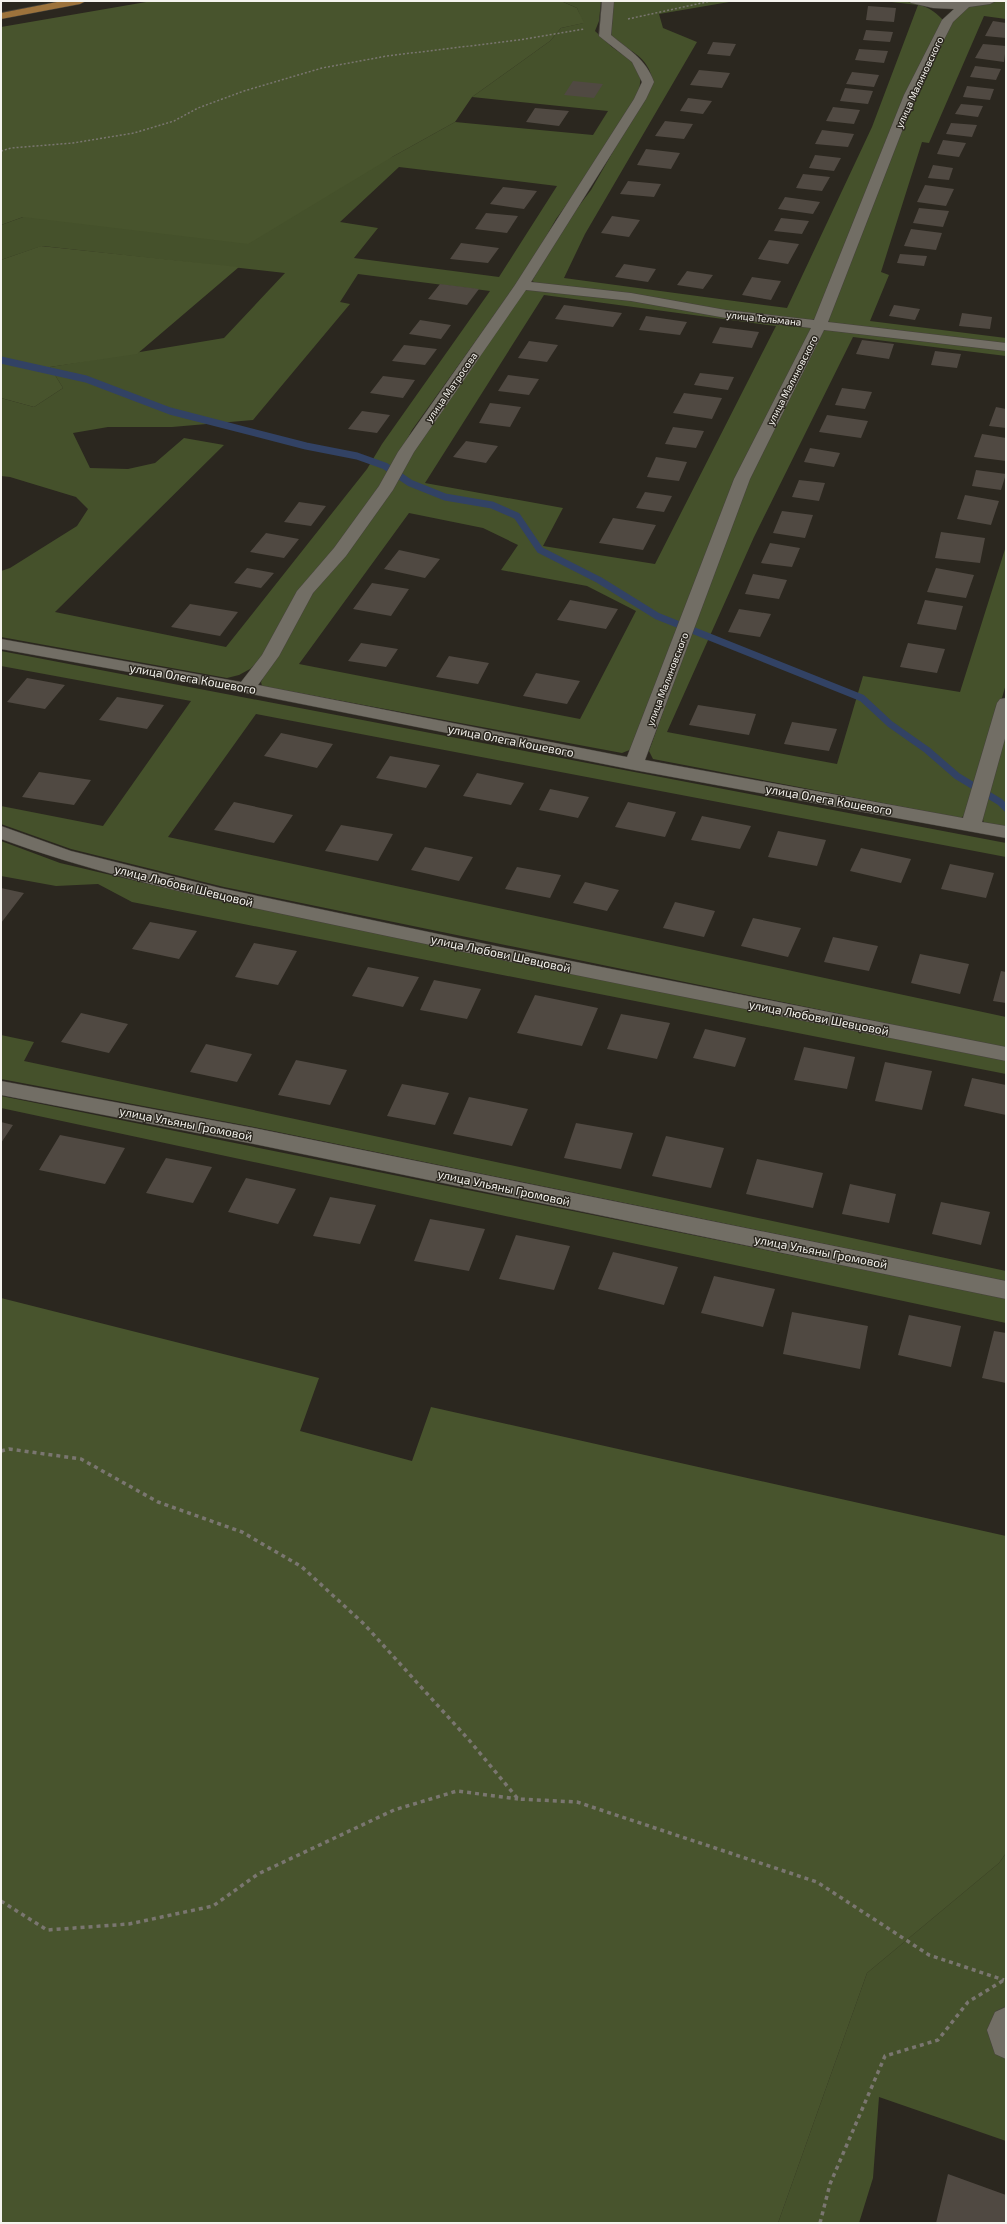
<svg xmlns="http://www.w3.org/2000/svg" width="1007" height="2224" viewBox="0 0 1007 2224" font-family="'Exo 2',sans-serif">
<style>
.green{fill:#45512b;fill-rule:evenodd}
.forest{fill:#48542d}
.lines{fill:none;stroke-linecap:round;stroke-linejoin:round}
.stream{stroke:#324264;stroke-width:7}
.building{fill:#504942}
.minor-casing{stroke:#45423b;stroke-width:1}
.major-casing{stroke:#45423b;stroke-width:1}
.path-far1{stroke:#7a7670;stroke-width:1.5;stroke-dasharray:2 2;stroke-linecap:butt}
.path{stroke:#7a7670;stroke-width:3.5;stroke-dasharray:4 4;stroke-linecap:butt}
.minor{fill:#726e65;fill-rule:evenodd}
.major{fill:#9d733c;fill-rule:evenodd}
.labels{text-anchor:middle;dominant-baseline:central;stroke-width:3;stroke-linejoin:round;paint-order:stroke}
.far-street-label{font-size:10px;fill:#f5f3ee;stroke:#2b271f}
.street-label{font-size:12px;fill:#f5f3ee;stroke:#2b271f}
</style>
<rect width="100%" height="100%" fill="#2b271f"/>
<!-- green -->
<path class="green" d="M561,1h40l-2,20 -4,10c6,5 11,11 17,16 21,16 34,15 26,47l-60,95 -22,30 -26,46 -118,165 -23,43 -58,80 -15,16 -17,22 -37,67 -12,11 -11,6 -12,3 -226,-41v-66l9,-3 67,-42 11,-17 -12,-12 -66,-20 -9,-1v-78l33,9 29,-19 -13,-21 174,-29 61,-65 -243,-27 -41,14v-35l22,-8 369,-60 63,-35 138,13 15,-24 -136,-14 78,-56 11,-13 22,-5 -6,-15zM399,167l158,19 -58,91 -145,-19 24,-30 -38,-6zM358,274l132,17 -108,153 -15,25 -141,178 -171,-35 169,-167 -40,-7 -29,25 -27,6 -38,-1 -17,-35 35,-6h64l81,-7 97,-116 -10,-2z
M614,1h121l-76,13 4,14 34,14 -112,192 -21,44 223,30 85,-181 46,-122 -35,-4c23,0 43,0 60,19l-128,299 -7,2 -83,-9 -186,-28 -7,-3 28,-50 31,-41 62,-108c-5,-28 -24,-29 -42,-47z
M1000,1h6v18l-22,-3 -55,127 -7,-1 -41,130 8,3 -19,46 136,17v6l-175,-21 -4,-3 87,-224 37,-75 17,-14z
M526,288l105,10 180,27 2,4 -181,420 -10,4 -360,-67 -1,-4 3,-6 48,-84 34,-39 48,-65 17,-35zM544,295l232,31 -121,238 -112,-18 20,-38 -138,-25zM409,513l74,15 35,17 -17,25 86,16 49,25 -56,108 -281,-55z
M824,329l182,20v7l-153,-19 -99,200 -87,195 170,32 26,-88 97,16 46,-146v138l-36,126 -9,8 -308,-59 -4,-8 98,-271z
M1,651l1005,192v14l-750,-143 -88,123 838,180v31l-782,-161 -153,-38 -70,-25v-18l102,20 88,-125 -190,-35z
M1006,728v99l-22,-4 -3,-11z
M1,841l59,22 148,35 798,163v13l-874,-172 -34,-18 -42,2 -55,-10z
M1,1035l33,7 -10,19 982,210v10l-752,-154 -253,-48z
M1,1096l979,197 26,6v24l-1005,-215z
M1006,1853v288l-127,-44 -6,81 -14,45h-81l89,-250 132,-110z"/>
<!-- forest -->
<path class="forest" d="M152,1h409l16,7 7,15 -23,5 -11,13 -78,56 -17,25 -63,35 -144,87 -225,-27 -22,8v-198z
M41,246l198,21 -102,87 -87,13 13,21 -29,19 -33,-9v-138z
M1,1298l318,80 -19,53 112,30 19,-54 575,129v317l-7,10 -132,110 -89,250h-777z"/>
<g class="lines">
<!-- stream -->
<path class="stream" d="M1,360l85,19 84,32 136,35 51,10 28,10 25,17 35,14 47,8 25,11 23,34 59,30 58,36 205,82 28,26 37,26 30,26 43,26 6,6"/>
</g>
<!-- building -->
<path class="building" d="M868,6l28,2 -2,14 -28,-2z
M993,21l13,2v15l-21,-2z
M866,30l27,2 -3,10 -27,-2z
M713,42l23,2 -6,12 -23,-2z
M983,44l23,2 -2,16 -29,-4z
M859,49l29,2 -4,12 -29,-3z
M975,66l26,3 -5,11 -26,-3z
M699,70l31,3 -8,15 -32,-3z
M852,72l27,3 -5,12 -28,-3z
M573,81l30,3 -9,14 -30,-3z
M967,86l27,3 -4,11 -27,-3z
M845,88l28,3 -5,13 -28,-3z
M688,98l24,3 -9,13 -23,-3z
M961,104l22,2 -5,11 -23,-3z
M833,107l27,3 -6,14 -28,-3z
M535,108l34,3 -10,15 -33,-4z
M665,121l28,3 -9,15 -29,-3z
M951,123l26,2 -5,12 -26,-3z
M822,130l32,4 -6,13 -33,-3z
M943,140l23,3 -7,14 -22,-3z
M646,149l34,4 -9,16 -34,-4z
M815,155l26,3 -7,13 -25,-3z
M933,165l20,3 -4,12 -21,-2z
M803,174l27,3 -8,14 -26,-3z
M628,181l33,3 -7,13 -34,-3z
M925,185l29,4 -8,17 -29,-4z
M503,187l34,4 -13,18 -34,-5z
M785,197l35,5 -7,12 -35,-5z
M919,208l30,3 -6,16 -30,-4z
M486,213l32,3 -11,17 -32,-4z
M612,216l28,4 -11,17 -28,-4z
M781,218l28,3 -7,13 -28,-3z
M911,229l31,4 -6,17 -32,-4z
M769,240l30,4 -11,20 -30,-5z
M461,243l38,5 -11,15 -38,-4z
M900,254l27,2 -3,10 -27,-3z
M624,264l32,5 -8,13 -33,-5z
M687,271l26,4 -10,14 -26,-4z
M752,277l29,4 -10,19 -29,-5z
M440,284l39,5 -12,16 -39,-6z
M564,305l58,8 -9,14 -58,-8z
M894,305l26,4 -5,11 -26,-4z
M962,313l30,4 -2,12 -31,-3z
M646,316l41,6 -7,13 -41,-5z
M420,320l31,5 -10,14 -32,-5z
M720,327l39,5 -7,16 -40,-5z
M862,340l32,4 -5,15 -33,-5z
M529,341l29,4 -11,17 -29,-4z
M404,345l33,4 -12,16 -33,-4z
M935,351l26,3 -4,14 -26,-3z
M700,373l34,4 -6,13 -34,-5z
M508,375l31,4 -10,16 -31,-4z
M383,376l32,4 -12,18 -33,-5z
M842,388l30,4 -7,17 -30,-4z
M684,393l38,5 -10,21 -39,-6z
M490,403l31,4 -11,20 -31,-4z
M996,407l10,2v19l-17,-2z
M362,411l28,4 -13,18 -29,-4z
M827,415l41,6 -7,17 -42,-6z
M673,427l31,4 -8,17 -31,-4z
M982,434l24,4v23l-32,-4z
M466,441l32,5 -12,17 -33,-6z
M810,448l30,5 -6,14 -30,-5z
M656,457l31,5 -8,19 -32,-4z
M976,470l30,4 -5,16 -29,-4z
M799,480l26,3 -6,18 -27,-4z
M645,492l27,4 -8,16 -28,-4z
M965,495l34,6 -8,24 -34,-6z
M299,502l27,4 -15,20 -27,-4z
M782,511l31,4 -8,23 -32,-5z
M613,518l43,7 -13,25 -44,-7z
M941,532l44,6 -5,25 -45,-5z
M266,533l33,6 -15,19 -34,-6z
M770,543l30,5 -8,19 -31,-4z
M399,550l41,9 -15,19 -41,-9z
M247,568l27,5 -13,15 -27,-5z
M936,568l38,7 -8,23 -39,-6z
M753,574l34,6 -8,19 -34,-5z
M372,583l37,6 -18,27 -38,-7z
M570,600l48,9 -12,20 -49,-9z
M925,600l38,6 -7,24 -39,-6z
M190,604l48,8 -18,24 -49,-9z
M739,609l32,5 -11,23 -32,-5z
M361,643l37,6 -12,18 -38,-6z
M908,643l37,6 -8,24 -37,-6z
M449,656l40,7 -11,21 -42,-7z
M536,673l44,8 -13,23 -44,-8z
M27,678l38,7 -20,24 -38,-7z
M117,697l47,8 -17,24 -48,-9z
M698,705l58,9 -7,21 -60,-10z
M792,722l45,7 -8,22 -45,-7z
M281,733l52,11 -16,24 -53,-12z
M390,756l50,9 -14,23 -50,-10z
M39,772l52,8 -17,25 -52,-8z
M477,773l47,10 -13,22 -48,-9z
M550,789l39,8 -11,21 -39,-8z
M234,802l59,13 -19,28 -60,-13z
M628,802l48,10 -11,25 -50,-10z
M702,816l49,10 -11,23 -49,-9z
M341,825l52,9 -15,27 -53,-10z
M778,831l48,9 -9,26 -49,-9z
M425,847l48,10 -14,24 -48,-11z
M861,848l50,11 -10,24 -51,-12z
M950,864l44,9 -8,25 -45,-9z
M517,867l44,8 -11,23 -45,-9z
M585,882l34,8 -12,21 -34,-8z
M1,888l23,5 -23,30z
M675,902l40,9 -11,26 -41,-9z
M753,918l48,10 -13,29 -47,-11z
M150,922l47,9 -18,28 -47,-10z
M833,937l45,9 -9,25 -45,-9z
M254,943l43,8 -19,34 -43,-8z
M920,954l49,10 -9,30 -49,-11z
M368,967l51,10 -16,30 -51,-11z
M1001,971l5,1v31l-13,-2z
M434,980l47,9 -14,30 -47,-9z
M535,995l63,13 -16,38 -65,-13z
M81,1013l47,11 -19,29 -48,-11z
M621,1014l49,9 -13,36 -50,-10z
M705,1029l41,9 -11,29 -42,-9z
M206,1044l46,10 -15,28 -47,-10z
M804,1047l51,10 -8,32 -53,-9z
M296,1060l51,10 -17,35 -52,-10z
M885,1062l47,9 -10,39 -47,-9z
M972,1078l34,7v30l-42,-9z
M402,1084l47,9 -14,32 -48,-9z
M469,1097l59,12 -16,37 -59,-12z
M1,1122l12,3 -12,18z
M576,1123l57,10 -12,36 -57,-11z
M60,1135l65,13 -20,36 -66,-14z
M666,1136l58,12 -13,40 -59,-12z
M166,1158l46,9 -19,36 -47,-10z
M757,1159l66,14 -10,35 -67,-14z
M246,1178l50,11 -18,35 -50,-12z
M850,1184l46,10 -7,29 -47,-9z
M330,1197l46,8 -16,39 -47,-8z
M941,1202l49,10 -9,33 -49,-11z
M430,1219l55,10 -16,42 -55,-10z
M516,1235l54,11 -16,44 -55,-11z
M613,1252l65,15 -14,38 -66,-16z
M714,1276l61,13 -12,38 -62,-14z
M792,1312l76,14 -8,43 -77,-15z
M909,1315l52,11 -10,41 -53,-12z
M994,1331l12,2v50l-24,-5z
M948,2174l58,21v28h-70z"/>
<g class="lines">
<defs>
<path id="minor" d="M602,1h12l-3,34c18,15 35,24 43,47l-8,17 -115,183 100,11 95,17 88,10 90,-225 38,-75 12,-11 -21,-1 -22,-5 -2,-2h87l-6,3 -21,3 -16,15 -37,73 -88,227 178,21v8l-182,-21 -74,149 -105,281 318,58 34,-115 3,-4 6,-1v37l-24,87 24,4v12l-372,-68 -388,-77 -245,-44v-10l240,43 21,-27 35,-64 37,-43 45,-62 19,-34 117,-167 119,-186 8,-17 -10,-20 -33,-26zM526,290l105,11 95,17 85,10 -77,151 -107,278 -369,-72 21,-29 34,-63 33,-37 47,-66 21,-38z
M1,826l70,25 149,37 280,59 506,100v14c-205,-41 -410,-81 -614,-124 -131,-28 -265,-52 -391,-98z
M1,1081l253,47 752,153v18l-752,-155 -253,-49z
M1006,2007v52l-11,-5 -8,-24 8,-18z"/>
<path id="major" d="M62,1h24l-6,3 -79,15v-6z"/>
</defs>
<!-- minor casing -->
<use href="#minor" class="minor-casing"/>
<!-- major casing -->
<use href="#major" class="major-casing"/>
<!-- path-far1 -->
<path class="path-far1" d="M628,19l83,-18
M1,151l10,-3 62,-5 61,-10 40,-12 24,-13 46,-17 78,-23 65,-12 132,-16 65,-11"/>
<!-- path -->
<path class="path" d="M1,1451l8,-2 72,10 77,43 84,30 60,35 62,57 105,116 49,59 59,3 240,80 112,73 75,25
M1,1901l46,29 82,-6 84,-18 45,-32 136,-64 63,-19 61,8
M820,2223l10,-39 55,-128 53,-16 30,-38 36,-22 2,1"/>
<!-- minor -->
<use href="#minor" class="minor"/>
<!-- major -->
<use href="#major" class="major"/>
</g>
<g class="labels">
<!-- far-street labels -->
<g class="far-street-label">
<text transform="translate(919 82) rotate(-65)">улица Малиновского</text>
<text transform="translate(764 318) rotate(6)">улица Тельмана</text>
<text transform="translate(792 380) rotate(-63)">улица Малиновского</text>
<text transform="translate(451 387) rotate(-55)">улица Матросова</text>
<text transform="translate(667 679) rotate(-69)">улица Малиновского</text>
</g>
<!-- street labels -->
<g class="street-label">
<text transform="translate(193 678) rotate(10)">улица Олега Кошевого</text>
<text transform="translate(511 740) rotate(11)">улица Олега Кошевого</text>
<text transform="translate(829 799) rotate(10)">улица Олега Кошевого</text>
<text transform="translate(184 885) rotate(14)">улица Любови Шевцовой</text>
<text transform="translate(501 953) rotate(12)">улица Любови Шевцовой</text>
<text transform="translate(819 1017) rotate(11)">улица Любови Шевцовой</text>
<text transform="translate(186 1123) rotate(11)">улица Ульяны Громовой</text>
<text transform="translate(504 1187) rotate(12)">улица Ульяны Громовой</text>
<text transform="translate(821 1251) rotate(11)">улица Ульяны Громовой</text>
</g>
</g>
<!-- border -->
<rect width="1007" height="2224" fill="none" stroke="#f5f3ee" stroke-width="4"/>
</svg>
